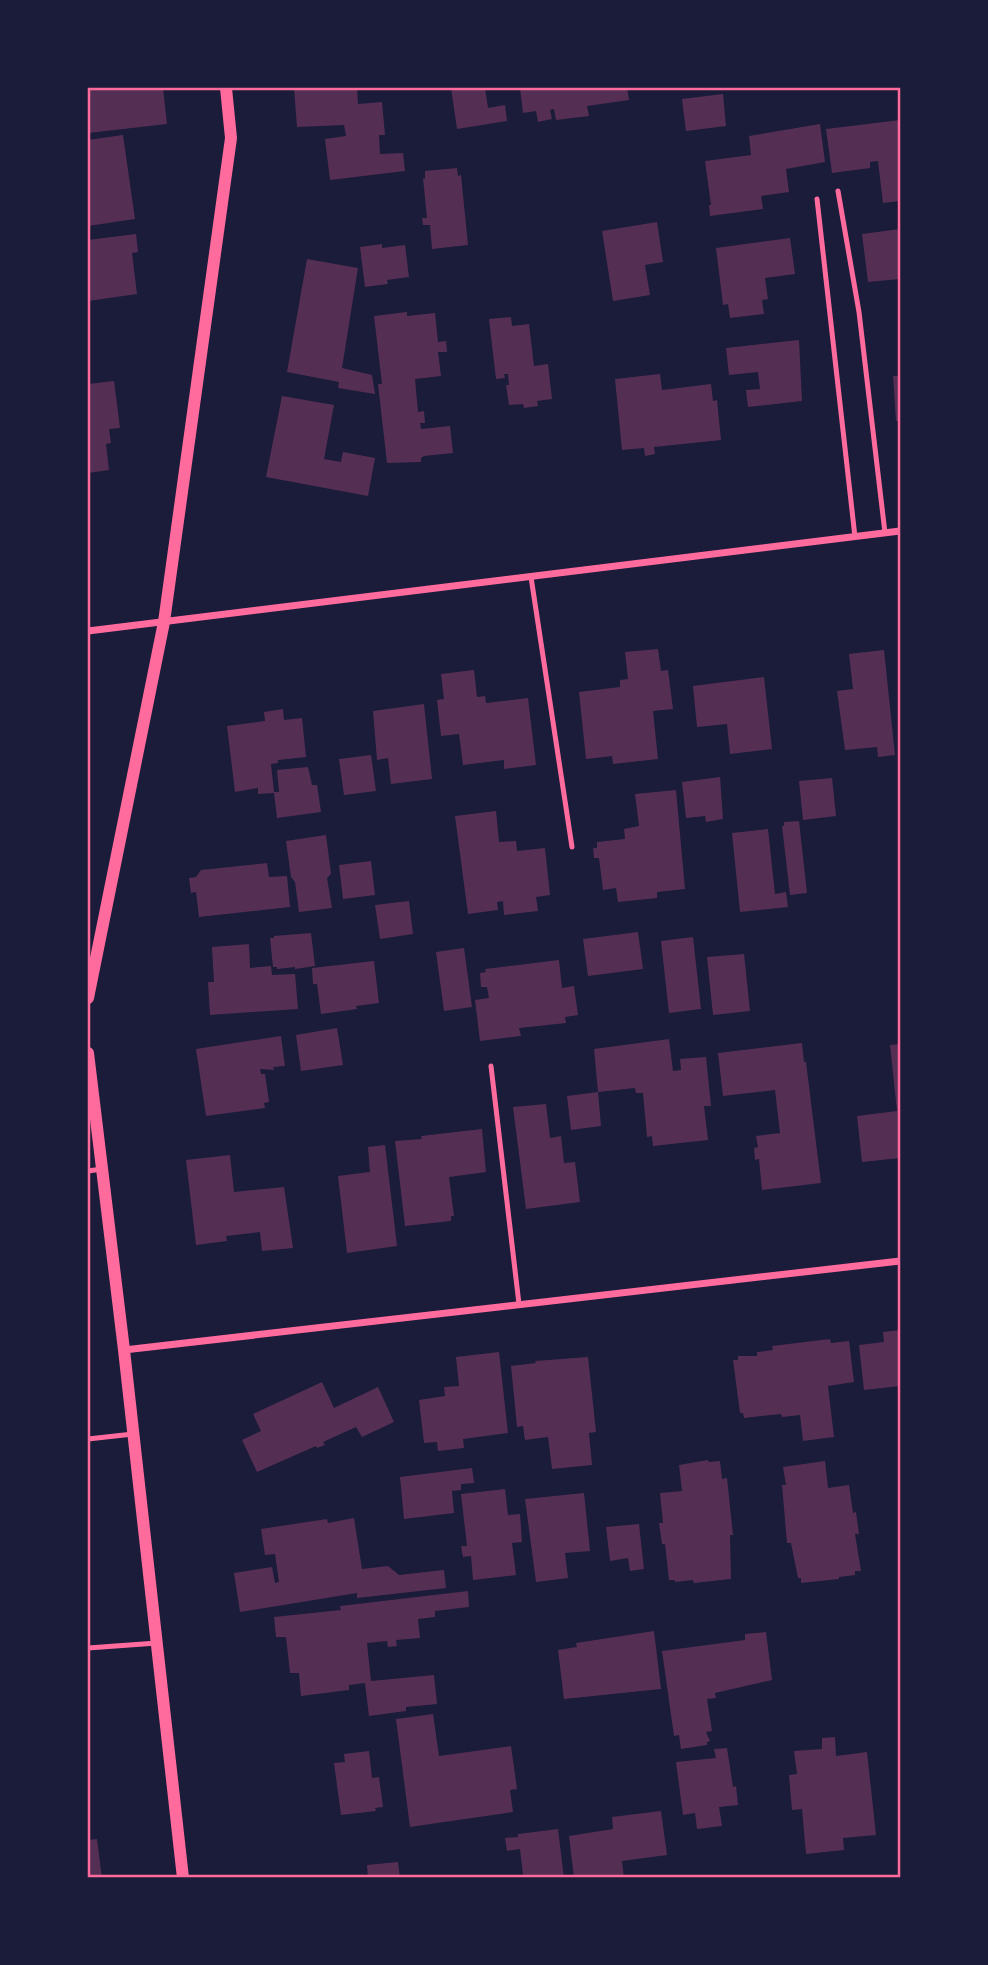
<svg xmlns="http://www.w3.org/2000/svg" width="988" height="1965" viewBox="0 0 988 1965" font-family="Lato,sans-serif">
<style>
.building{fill:#542f53}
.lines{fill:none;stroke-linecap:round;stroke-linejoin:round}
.service{stroke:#ff6b9d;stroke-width:5}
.minor{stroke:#ff6b9d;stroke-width:7}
.tertiary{stroke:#ff6b9d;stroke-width:12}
.neatline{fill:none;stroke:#ff6b9d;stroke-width:2.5}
</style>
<rect width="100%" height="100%" fill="#1b1b3a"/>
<!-- building -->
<path class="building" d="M88,88h75l4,36 -79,9z
M294,88h63l1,16 24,-2 3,33h-6l1,19 23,-1 2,18 -75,9 -5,-41 21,-3 -2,-11 -47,2z
M451,88h34l3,20 17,-3 2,16 -50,8z
M520,88h107l2,12 -42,6 2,10 -33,4 -2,-11 -4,1 2,9 -14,3 -2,-11 -13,2z
M723,94l3,32 -40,5 -4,-32z
M900,120v81l-17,2 -5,-42 -8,1v6l-38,5 -6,-44z
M820,124l5,38 -39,7 3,23 -28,4 2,13 -53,7 -1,-11h2l-6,-44 46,-6 -2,-19z
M123,135l12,84 -47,7v-57h2l-2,-29z
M457,168l1,8 3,-1 7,70 -36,4 -2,-24h-7l-1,-7h5l-4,-40 2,1v-8z
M657,222l6,40 -18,3 5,30 -37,6 -11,-70z
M900,229v50l-32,3 -6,-48z
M136,234l2,18 -6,1 5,41 -49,7v-61z
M790,238l5,36 -30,4 3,21 -6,1 2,14 -34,4 -2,-14 -5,1 -7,-57z
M382,244v4l23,-3 4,32 -22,3 1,4 -23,3 -5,-40z
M307,259l51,9 -16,100 30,7 3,19 -37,-6 1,-6 -52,-10z
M407,312v4l28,-3 3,29 8,-1 1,11h-9l3,24 -26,3 3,33 6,-1 1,12h-5l1,6 29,-3 3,27 -29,3 -3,2v4l-34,1 -9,-79h4l-8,-68z
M511,317l1,9 17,-2 5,42 14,-2 4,35 -15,2 1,5 -14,2 -1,-4 -14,1 -3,-20h3l-1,-11h-4l1,4 -9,1 -7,-60z
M799,340l3,61 -54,6 -2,-17 14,-1 -2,-17 -29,3 -3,-27z
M660,374l2,16 49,-6 2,17 4,-1 4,40 -67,7 1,7 -10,2 -1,-8 -22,2 -7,-71z
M893,376h7v45h-4z
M114,381l6,47 -11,1 2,14 -5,1 3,26 -21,3v-89z
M282,396l52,9 -10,54 17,3 2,-10 32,6 -7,38 -102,-19z
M658,649l3,22 7,-1 5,39 -20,2 5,48 -45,5 -1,-8 -26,3 -7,-67 41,-5v-7l8,-1 -3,-27z
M884,650l11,105 -17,2 -1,-10 -32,3 -8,-59 16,-2 -4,-35z
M474,670l3,27 8,-1 1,7 42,-5 8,67 -32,4v-9l-41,5 -4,-31 -18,2 -4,-36 7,-1 -3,-25z
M764,677l8,72 -42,5 -3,-30 -30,3 -4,-41z
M424,704l8,75 -41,5 -3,-26 -11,2 -4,-49z
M283,709l1,11 18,-2 4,39 -28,3v3l-7,1 3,28h5l-2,-22 31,-3 4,18h5l4,27 -44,6 -3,-25 -16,1v-6l-23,4 -8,-66 38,-5 -1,-9z
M371,755l5,36 -32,4 -5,-36z
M720,777l3,42 -17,3 -1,-6 -19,2 -4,-36z
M832,778l4,38 -33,4 -4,-39z
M676,790l9,99 -28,3v6l-39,4 -2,-14 -13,2 -4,-32h-5l-1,-10h4v-6l28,-3 -1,-10 15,-3 -4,-32z
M496,811l3,31 17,-1 1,10 28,-3 5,47 -14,2 2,14 -34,4 -1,-14 -6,1 1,8 -30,4 -13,-98z
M799,821l8,72 -17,2 -8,-69h2v-4z
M768,829l7,65 11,-2 2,15 -48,5 -8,-79z
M326,835l5,39 -4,4 5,30 -33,4 -4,-30 -4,-5 -5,-36z
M371,861l4,34 -32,4 -4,-34z
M267,863l2,14 18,-1 3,31 -91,10 -3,-25 -5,1 -2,-15 7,-1 5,-7z
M409,901l4,33 -33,5 -5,-34z
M638,932l5,37 -55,7 -5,-37z
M311,933l4,33 -20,3v-2l-18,2v-2h-4l-3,-29h4v-2z
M693,937l8,72 -32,4 -8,-72z
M249,944l1,24 21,-2 1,9 23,-1 3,35 -88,6 -2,-33h6l-2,-35z
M464,948l8,59 -28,4 -8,-59z
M744,954l6,57 -37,4 -6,-58z
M559,960l3,28 12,-2 4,29 -13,2 1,6 -47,5 2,8 -41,5 -5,-41 14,-2 -2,-11h-6l-1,-14 6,-1 -1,-3z
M374,961l5,42 -23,3 1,3 -36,5 -4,-30h-4l-1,-16z
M337,1028l6,37 -42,6 -5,-36z
M281,1036l4,30 -12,1 1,3 -14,-1 1,5h4l4,28 -5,1 1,5 -59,8 -10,-67z
M669,1039l4,32 8,-1 -1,-11 26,-2 5,49h-7l4,34 -55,6 -1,-10 -5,1 -4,-44h-7l-1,-5 -37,4 -4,-43z
M802,1043l2,19h2l15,121 -59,7 -3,-31 -4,1 -1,-12 4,-1 -2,-11 24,-3 -5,-43 -52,6 -5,-43z
M900,1044v114l-38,4 -5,-46 40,-5 -7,-66z
M598,1092l3,34 -30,4 -4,-34z
M546,1104l4,34 11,-2 3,27 11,-1 5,40 -54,7 -13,-102z
M482,1129l4,43 -37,5 5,39h-3v5l-46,5 -10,-85 27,-2 -1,-3z
M385,1145l12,101 -50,7 -9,-77 32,-4 -2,-25z
M230,1155l4,37 50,-5 9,61 -31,3 -2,-19 -34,4 1,5 -31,4 -10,-85z
M900,1330v56l-36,4 -5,-45 25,-3 -1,-10z
M830,1339l1,4 18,-2 5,41 -26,4 6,51 -31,4 -3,-26 -18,2 -1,-3 -37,4 -1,-5h-3l-7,-53h5v-4h19v-4l16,-2 -1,-4z
M499,1352l9,81 -45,6 1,9 -26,3 -1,-9 -13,1 -5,-43 26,-4 -1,-9 15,-1 -3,-29z
M588,1357l8,75 -7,1 3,32 -40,4 -4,-32 -23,3 -2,-14 -6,1 -6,-61 25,-3 -1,-2z
M322,1382l12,26 44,-21 16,35 -32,15 -6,-10 -33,15 2,3 -8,3 -1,-2 -59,26 -15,-32 19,-9 -8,-17z
M708,1460l1,2 11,-1 2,18 5,-1 6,57h-3l1,44 -37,4 -1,-3 -18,2v-2h-6l-4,-36h-3l-3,-21h4l-3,-30 22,-2 -3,-26z
M825,1461l3,27 21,-3 4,28 3,-1 3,22h-4l6,37h-6v4l-16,2v2l-38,4v-5h-3l-7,-35h-4l-5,-58h4l-3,-18z
M472,1468l2,15 -13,1v6l-9,1 2,22 -50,6 -4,-42z
M505,1489l3,26 12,-1 2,28 -10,1 4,32 -43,5 -2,-24 -8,1 -2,-11h6l-6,-52z
M584,1493l6,58 -25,2 3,25 -32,4 -11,-83z
M354,1518l8,51 26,-3 11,9 45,-5 2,18 -89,10v-5l-117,19 -6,-39 38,-6 3,16 4,-1 -4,-28 -10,1 -4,-26 66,-10 1,4z
M639,1524l5,45 -14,2 -2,-13 -18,3 -4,-34z
M468,1591l1,16 -34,4v6l-17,2 2,19 -24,2 1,6 -9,1 -1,-6 -20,2 4,38 63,-6 3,29 -31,3v4l-37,5 -4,-33 -16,2v5l-48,6 -2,-23h-9l-4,-36h-10l-2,-20 67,-7 -1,-4z
M654,1631l7,58 -97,10 -6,-49 19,-3 -1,-4z
M766,1632l6,48 -57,13 1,5 -9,1 5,32 -6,1 4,9 -3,1v3l-26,4 -2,-14 -5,1 -12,-85 83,-11v-6z
M433,1714l6,42 72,-10 6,43 -7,1 3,22 -103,15 -14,-108z
M835,1737l1,19 31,-4 9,83 -33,3 1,12 -38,4 -4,-45 -10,1 -3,-35 8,-1 -3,-23 28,-2v-11z
M727,1748l6,39 3,-1 2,19 -19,2 3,19 -25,3 -2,-16 -12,2 -7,-53 40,-4 -2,-9z
M369,1751l3,27 7,-1 4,30 -8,1 1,3 -35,4 -7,-52 11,-1 -1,-8z
M661,1811l6,44 -45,6 2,17h-50l-5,-42 44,-7 -1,-12z
M558,1829l6,49h-50l9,-3 -3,-26 -13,2 -2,-13 13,-1v-3z
M97,1839l5,39h-14v-38z
M398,1862l2,16h-32l-1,-13z"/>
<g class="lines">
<!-- service -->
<path class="service" d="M838,191l21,121 26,221
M817,199l38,338
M531,577l41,270
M491,1066l28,238
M88,1171l14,-2
M88,1439l45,-5
M88,1648l69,-5"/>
<!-- minor -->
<path class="minor" d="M88,631l812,-100
M124,1350l776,-89"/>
<!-- tertiary -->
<path class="tertiary" d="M88,998l76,-376 67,-484 -5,-50
M88,1053l36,297 59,528"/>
</g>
<!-- border -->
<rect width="988" height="1965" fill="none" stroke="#1b1b3a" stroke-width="178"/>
<rect x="89" y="89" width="810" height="1787" class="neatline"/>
</svg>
